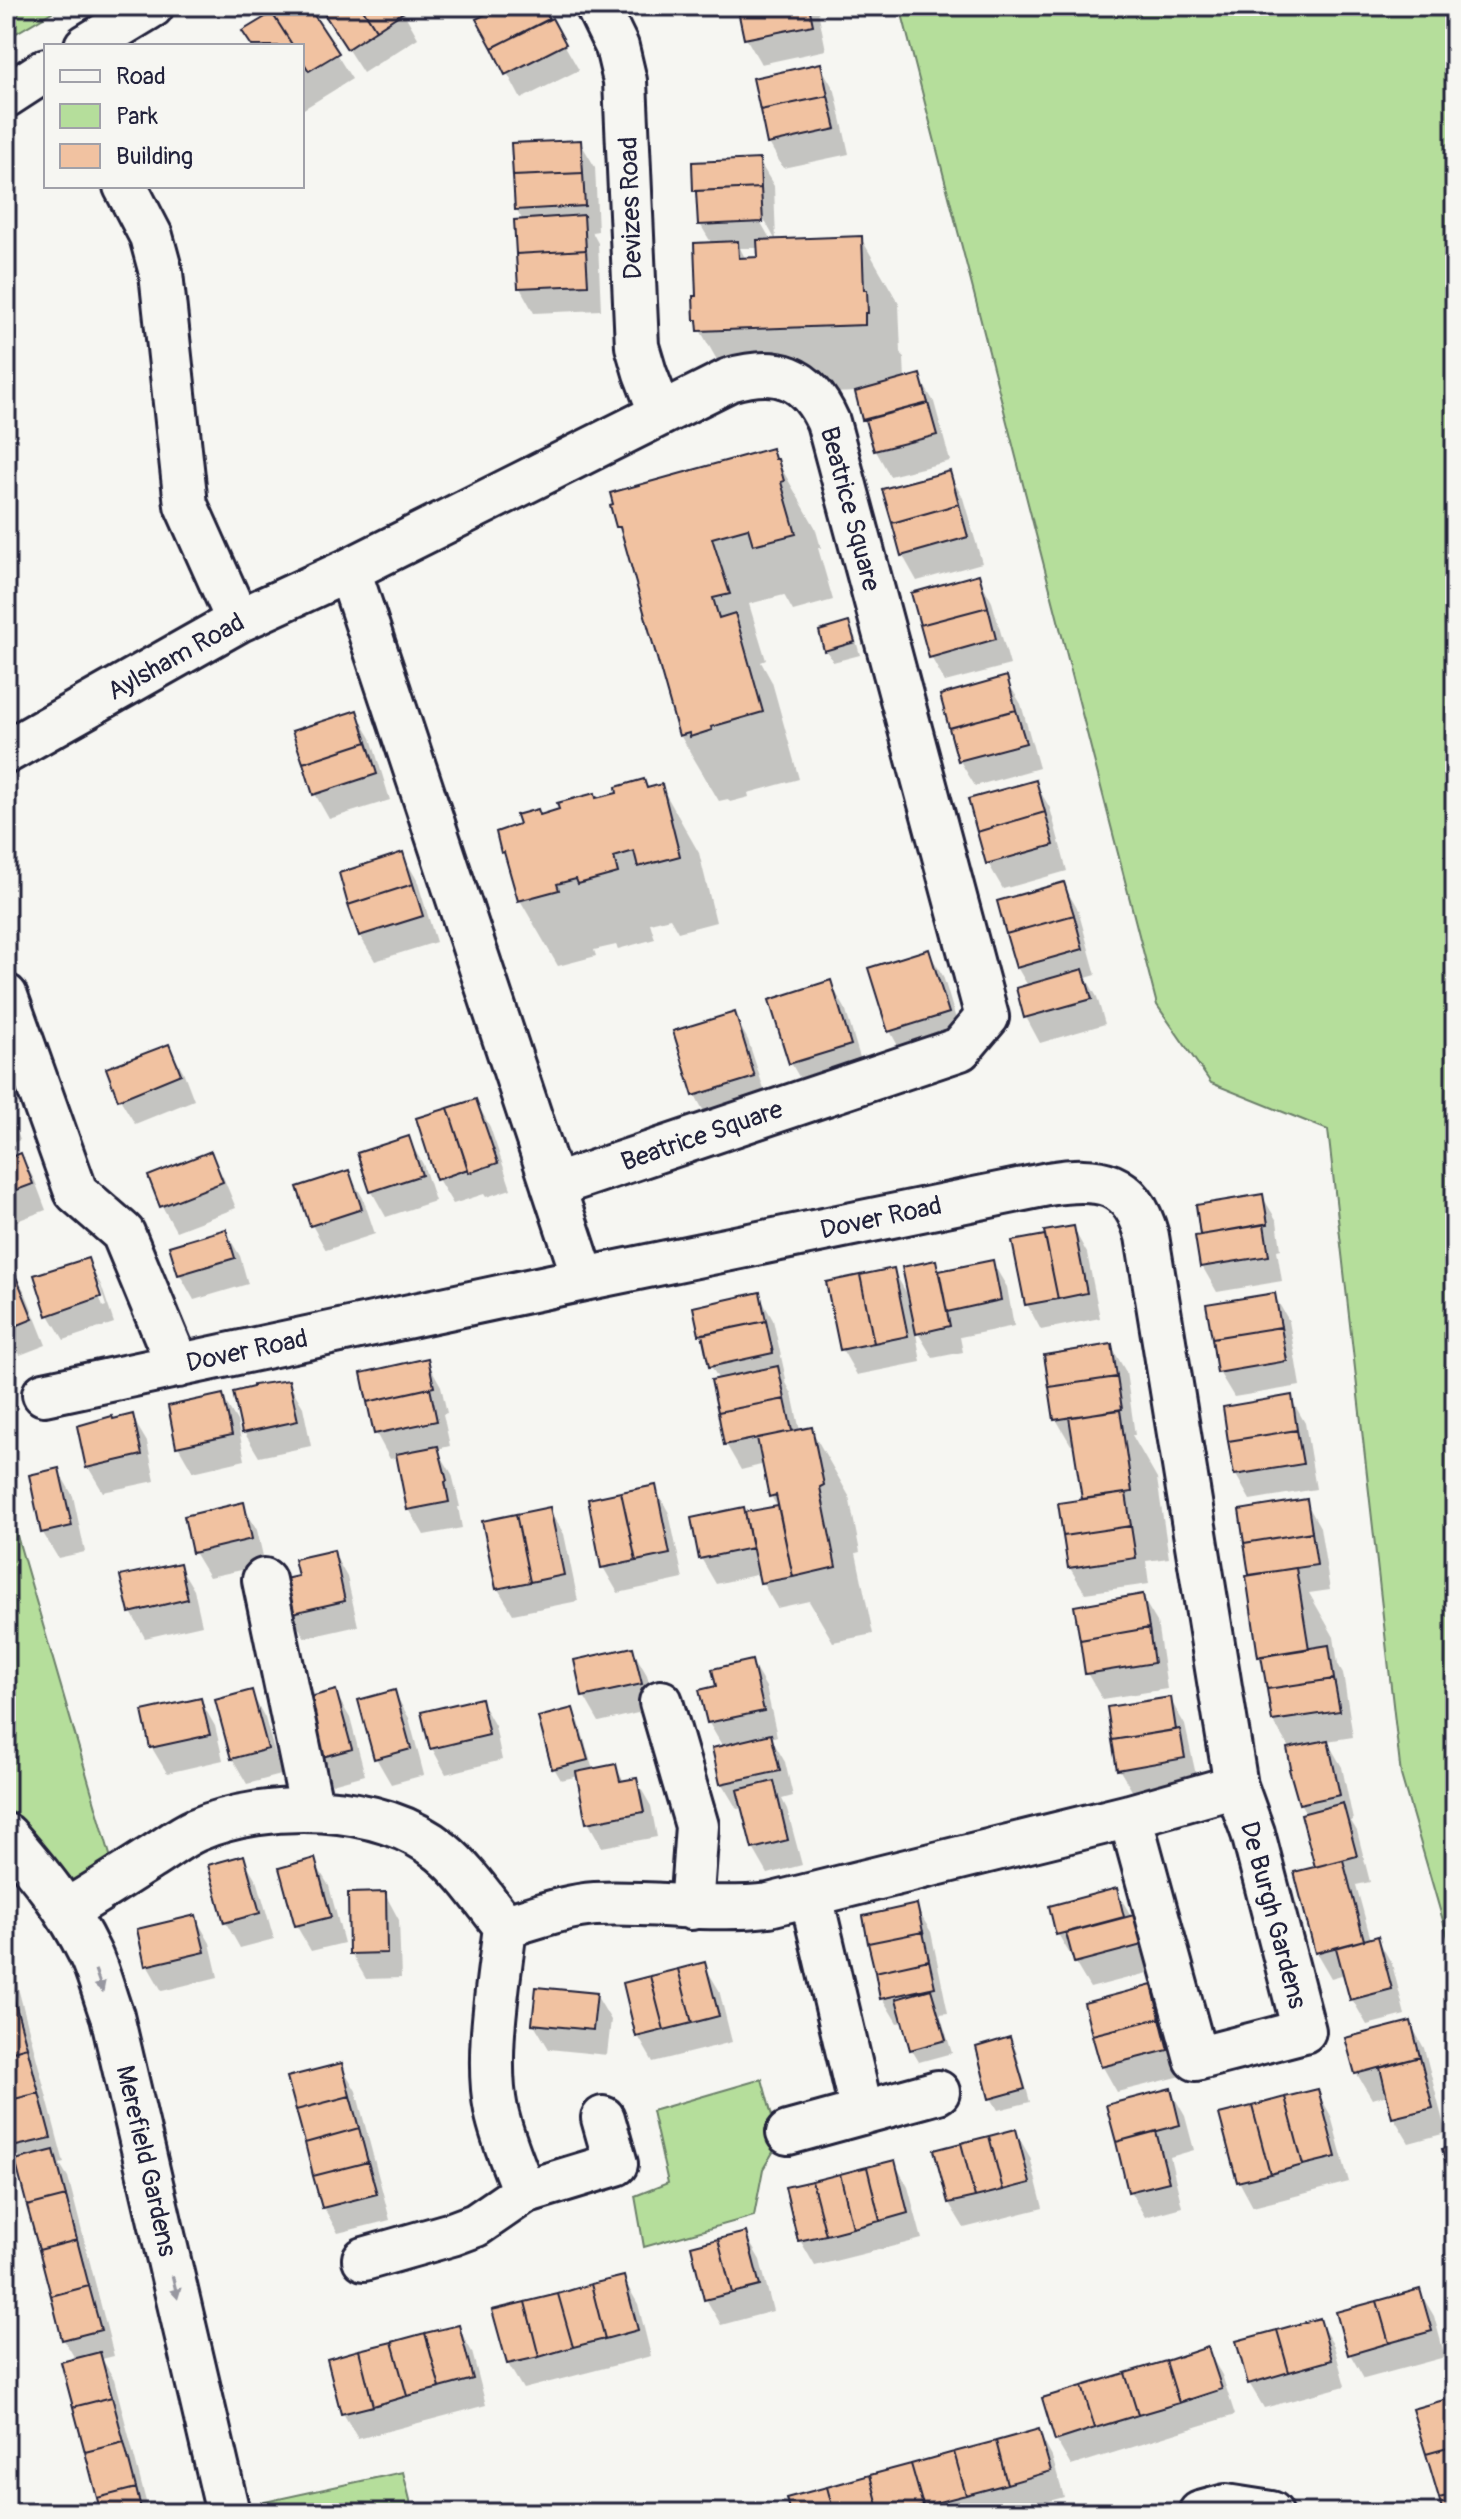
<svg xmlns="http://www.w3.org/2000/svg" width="1461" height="2519" viewBox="0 0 1461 2519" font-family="Pangolin,sans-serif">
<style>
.green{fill:#b5de9b;stroke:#6c806b;stroke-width:2}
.shadow{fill:#0003;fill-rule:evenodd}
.building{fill:#f1c2a1;stroke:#22223b;stroke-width:2}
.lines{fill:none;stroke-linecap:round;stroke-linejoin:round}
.minor-casing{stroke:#22223b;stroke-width:48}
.minor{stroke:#f6f6f2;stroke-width:42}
.oneway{fill:#9797a0}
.labels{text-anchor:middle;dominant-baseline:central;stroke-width:7;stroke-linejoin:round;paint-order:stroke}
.street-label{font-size:26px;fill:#22223b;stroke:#f6f6f2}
</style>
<rect width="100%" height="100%" fill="#f6f6f2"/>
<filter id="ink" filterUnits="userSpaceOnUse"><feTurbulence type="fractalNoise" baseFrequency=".0125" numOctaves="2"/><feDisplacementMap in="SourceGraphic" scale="16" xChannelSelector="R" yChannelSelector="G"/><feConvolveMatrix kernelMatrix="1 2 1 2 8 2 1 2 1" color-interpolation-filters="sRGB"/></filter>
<g filter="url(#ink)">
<!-- green -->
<path class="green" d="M24,6h38l-56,33v-25z
M900,6h555v1956l-54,-187 -73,-645 -117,-47 -54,-78z
M6,1498l111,381 -51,32 -60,-76z
M762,2079l17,63 -16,27 -9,47 -110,31 -9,-51 33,-13 -16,-72z
M403,2472l9,36 -22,5h-162v-3z"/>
<!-- shadow -->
<path class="shadow" d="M286,6h20l46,73 -50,31v-64h-49z
M320,6h80l18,32 -55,35z
M506,6h36l37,64 -58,29 -42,-79z
M673,6h22l-17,9z
M740,6h77l9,44 -65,14 -15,-26z
M820,65l15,26 14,63 -66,14 -14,-25z
M580,142l15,25 3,64 -6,1 6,11 3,67 -67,3 -14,-25 3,-67 -6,-11z
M759,161l15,25 2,55 -16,-29 -4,2 16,28 89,-4 38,66 2,48 3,6 1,22 14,-3 15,25 16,59 -60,15 -14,-25 -19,-59 -119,5 -38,-67 -4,-11 2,-22 14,-53 -12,-20 -1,-27 -4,-6zM740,248h20v11l-14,1z
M771,450l44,77 6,21h-3l15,52 -40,11 -9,-16 -35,9 17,56 -5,2 11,20 27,97 -51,14 1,4 -19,5 -2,-3 -9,2 -39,-66 -55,-197 -7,-11z
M949,473l14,25 19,65 -65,18 -14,-25 -18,-66z
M978,576l14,26 18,63 -65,17 -14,-25z
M848,625l7,12 5,18 -27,7 -7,-12z
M1006,679l15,25 18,64 -64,18 -15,-25 -18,-65z
M356,713l15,25 19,62 -61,19 -14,-25z
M643,781l5,9 13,-4 38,67 17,69 -38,10 -8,-14 -20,5 5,16 -37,10 -2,-4 -22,5 2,6 -38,10 -38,-66 -10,-37 -7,-11 37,-36 80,-22z
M1035,783l15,25 17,63 -64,18 -15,-26z
M402,854l15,26 19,62 -61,19 -15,-25 -19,-62z
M1063,884l15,26 18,65 -10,3 11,19 8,27 -65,19 -14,-26 2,-31 -11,-19z
M928,951l15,25 19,63 -58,18 -14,-26z
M830,983l15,25 19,63 -58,18 -15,-26z
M734,1015l14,25 20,62 -59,19 -14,-26z
M168,1046l15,25 11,29 -59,24 -15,-25z
M476,1101l14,26 21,62 -25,8 -2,-3 -31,10 -15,-25z
M6,1104l14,36 -14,5z
M408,1139l15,25 12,37 -49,16 -14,-25 -13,-37z
M210,1154l14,25 12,29 -60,23 -14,-25z
M20,1155l15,26 11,29 -40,15v-64z
M348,1172l15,26 12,36 -49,16 -14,-25z
M1262,1196l15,25 4,28 -4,1 5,31 -65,11 -15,-26 1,-29 -5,-30z
M1073,1228l14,25 13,65 -59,12 -14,-26z
M225,1231l15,25 8,28 -54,16 -14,-25 -9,-28z
M87,1260l14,25 13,38 -50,17 -15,-25zM95,1284h4l7,22 -3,1z
M935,1262l7,11 50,-11 15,25 7,39 -54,11 3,15 -30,6 -18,-30 6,34 -64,13 -15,-26 51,-79 17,29z
M10,1267l15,25 21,53 -26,10 -14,-24v-63z
M759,1295l14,25 13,59h-2l8,15 8,37 11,-2 38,67 11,56 -4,1 17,81 -40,8 -24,-41 -32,7 -15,-26 -2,-8 -44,10 -15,-26 42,-49 3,5 32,-6 -7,-12 -6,-32 -24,6 -15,-26 -7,-64 -8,-14 -5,-21 -5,-11z
M1274,1295l15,26 11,65 -66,11 -15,-25z
M1111,1346l15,26 9,63h-3l25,44 12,79 -23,3 3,23 -64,9 -15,-25 15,-67 -9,-57 -5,1 -15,-26z
M427,1361l14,25 6,27 -4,1 7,32 -13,3 15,25 8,33h-2l4,21 -38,7 -15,-26 -10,-52 -9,2 -14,-26 -13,-59z
M288,1382l15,25 8,39 -52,11 -15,-25z
M222,1396l15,25 8,39 -52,12 -15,-26z
M1290,1397l15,26 11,66 -66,11 -14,-25z
M132,1417l15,25 8,39 -52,11 -15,-25 25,-46z
M58,1470l15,26 12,56 -27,6 -15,-25 -12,-56z
M655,1488l14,25 14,66 -65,14 -15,-26z
M1306,1502l14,25 10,63 -21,3 25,44 4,27 5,9 10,64 -26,4 15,26 11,53 -2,1 6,10 13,51 -14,3 15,55 6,-2 15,26 13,51 -38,10 -15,-26 -7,-25 -14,4 -15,-26 2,-84 -11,-53 -7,-12 -11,-55 -16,-27 -8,-57 -5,-8 -9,-81z
M243,1505l14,25 8,35 -56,12 -15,-25z
M549,1509l15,25 14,67 -65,13 -15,-25 -14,-67z
M333,1552l14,25 11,49 -53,12 -15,-25 10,-36z
M179,1565l15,25 8,35 -57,13 -14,-26z
M1142,1597l15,25 10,67 -65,10 -15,-26z
M632,1649l15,26 8,34 -56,13 -15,-26z
M751,1662l15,25 11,49 -6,2 14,24 8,34 -11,3 5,10 15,56 -34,9 -15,-26 -10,-40 -6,1 -15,-25 -8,-35 9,-2 -14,-24 -8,-31 18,-5z
M251,1692l14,26 16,57 -34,9 -15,-26z
M335,1692l15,26 15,57 -33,9 -15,-26z
M394,1692l15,26 15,57 -33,9 -15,-26z
M1170,1699l15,26 13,59 -64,10 -15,-25z
M200,1700l15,26 8,34 -56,13 -15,-25z
M480,1700l15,26 7,34 -56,14 -14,-26z
M572,1710l7,12 14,48 22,-4 9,16 12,-2 15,26 6,31 -55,10 -14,-25 -9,-46 -18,4 -7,-12z
M243,1858l15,25 16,56 -34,9 -14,-25 -16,-56z
M314,1861l15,25 15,57 -33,8 -15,-26z
M1116,1890l31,53 8,28 -65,17 -32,-54z
M385,1894l14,26 2,58 -35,1 -15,-26z
M916,1907l15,25 17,81 -8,1 12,39 -33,9 -7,-12 -8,-28 -7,1 -15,-25z
M195,1917l15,26 8,34 -56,14 -15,-26z
M6,1965l11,19 47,179 -4,1 8,13 46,179 -12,3 12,20 35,134h-46l-27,-153 -12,-20 -46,-178 3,-1 -8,-14 -7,-29z
M704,1965l15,25 13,52 -79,20 -15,-26z
M1151,1987l14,26 17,63 -65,16 -14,-25 -17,-63z
M596,1995l15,25 -4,35 -58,-6 -15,-25z
M1410,2023l14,25 22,85 -37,10 -15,-25 -6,-23 -16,4 -15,-25 -9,-35z
M1009,2039l7,12 14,51 -32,8 -7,-12z
M341,2065l15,26 34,129 -52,13 -14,-25 -34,-129z
M1170,2090l15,26 9,34 -24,7 12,50 -37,10 -15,-26z
M1317,2091l14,25 18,66 -96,25 -14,-26z
M1015,2131l15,26 13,51 -79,20 -15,-25 -12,-52z
M894,2162l14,25 14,52 -107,27 -15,-26z
M745,2234l15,26 13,51 -52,14 -15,-26z
M623,2278l15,26 13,52 -128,33 -15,-25 -13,-53z
M1419,2291l15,25 11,41 -81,22 -14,-25z
M1319,2321l15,25 11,40 -81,22 -15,-25z
M458,2327l14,25 14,53 -128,34 -15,-26z
M1207,2350l15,25 13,40 -164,51 -15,-26z
M1038,2431l14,26 12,40 -59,16h-213z
M771,2508l3,5h-21z"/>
<!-- building -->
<path class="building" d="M282,6h26l31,47 -30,18 -7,-11v-14h-9l-21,-33z
M319,6h42l15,24 -29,19z
M361,6h41l3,5 -29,19z
M502,6h41l6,13 -57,29 -16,-29z
M737,6h72l4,19 -69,14z
M272,13l21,33h-41l-10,-15z
M552,18l14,26 -61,31 -13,-27z
M821,63l7,33 -68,14 -7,-32z
M828,96l8,33 -69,15 -7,-34z
M581,140l2,33 -70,3 -2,-33z
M760,159l1,29 -68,3 -1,-29z
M583,173l2,33 -70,4 -2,-34z
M761,188l2,34 -65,3 -2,-34z
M584,215l2,35 -70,4 -2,-34z
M862,236l2,54h3l1,23h-3v12l-167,6 -1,-11h-3l-1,-24h3l-2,-53 44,-2 1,17 19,-1 -1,-17z
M586,250l2,35 -70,3 -2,-34z
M920,374l8,29 -66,17 -7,-28z
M928,403l9,32 -63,16 -9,-31z
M772,448l3,11h3l6,22 -3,1 15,52 -43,11 -5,-17 -36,10 18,56 -17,4 6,20 16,-5 28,99 -52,15 1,3 -22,7 -1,-4 -10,3 -59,-209h-4l-6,-22 3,-1 -3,-11z
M950,471l9,33 -67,19 -10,-34z
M959,504l9,33 -67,19 -9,-33z
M979,574l9,33 -68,18 -9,-32z
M988,607l8,32 -67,19 -9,-33z
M849,622l6,20 -31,9 -5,-20z
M1007,676l9,34 -67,18 -9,-33z
M357,710l10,32 -64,21 -11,-32z
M1016,710l10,33 -68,18 -9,-33z
M367,742l10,32 -64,21 -10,-32z
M644,779l3,9 15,-4 18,72 -42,11 -4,-16 -20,6 4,16 -40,11 -2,-5 -19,5 2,6 -41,11 -14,-49 -3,1 -5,-21 23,-8 -3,-9 22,-6 2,6 19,-6 -2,-6 38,-10 1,5 21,-5 -1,-6z
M1036,780l9,32 -68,20 -9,-33z
M1045,812l9,33 -68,19 -9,-32z
M403,852l10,32 -65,21 -9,-32z
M1064,882l10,33 -68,19 -9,-33z
M413,884l10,32 -64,20 -11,-31z
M1074,915l9,34 -67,19 -10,-34z
M929,949l20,64 -61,19 -20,-64z
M1083,969l9,30 -68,19 -8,-30z
M831,980l20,65 -62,19 -20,-64z
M735,1012l20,65 -62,19 -20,-65z
M169,1044l12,30 -63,26 -12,-32z
M476,1099l22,64 -29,10 -21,-65z
M448,1108l20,61 -32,11 -20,-62z
M409,1136l13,39 -52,17 -13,-39z
M211,1151l12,31 -63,25 -12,-31z
M21,1153l12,31 -27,10v-35z
M349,1170l13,39 -52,17 -13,-39z
M1263,1194l5,30 -68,11 -4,-30z
M1264,1224l5,32 -69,11 -5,-31z
M1074,1226l13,67 -29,6 -14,-68z
M226,1229l9,29 -57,17 -9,-29z
M1045,1235l13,64 -33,6 -13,-64z
M88,1258l13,39 -54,19 -13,-41z
M936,1260l14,66 -34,8 -14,-67z
M993,1260l8,40 -54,12 -8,-41z
M11,1264l22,55 -27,11v-64z
M894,1268l14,68 -34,7 -14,-68z
M860,1275l14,68 -34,7 -14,-68z
M760,1292l6,29 -67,14 -6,-28z
M1275,1293l6,34 -69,11 -6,-34z
M766,1321l7,32 -64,14 -7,-33z
M1281,1327l6,34 -70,12 -5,-35z
M1112,1344l5,33 -68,10 -5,-32z
M428,1358l6,29 -67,15 -6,-29z
M778,1366l7,33 -67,13 -7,-32z
M1117,1377l5,32 -68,11 -5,-33z
M289,1380l9,41 -56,12 -9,-41 20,-5v-2z
M430,1388l7,33 -63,13 -7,-32z
M223,1394l9,41 -56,12 -8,-41z
M1292,1395l5,35 -69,11 -5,-34z
M785,1399l7,32 -68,14 -6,-33z
M1120,1410l12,82 -50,7 -13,-82z
M133,1414l9,41 -56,13 -9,-42 35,-10 1,3z
M812,1427l12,58 -4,2 16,80 -43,10 -17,-82 -7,2 -12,-59z
M1297,1430l6,34 -69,11 -6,-34z
M438,1446l9,35 -2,1 4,20 -42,8 -11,-56z
M59,1468l13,58 -31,7 -12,-58z
M656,1485l14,69 -34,7 -15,-69z
M621,1492l15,69 -35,7 -13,-69z
M1126,1493l5,33 -68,10 -5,-33z
M1307,1499l5,33 -68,11 -5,-33z
M244,1502l8,37 -60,14 -8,-37z
M778,1506l15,71 -33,6 -15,-71z
M550,1507l14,68 -34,7 -14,-68z
M744,1507l8,41 -53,11 -8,-41z
M516,1514l14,68 -34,7 -14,-68z
M1131,1526l5,32 -68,10 -5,-32z
M1312,1532l5,33 -68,10 -5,-32z
M334,1550l11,51 -57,13 -8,-34 18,-4 -4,-17z
M180,1563l8,36 -59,14 -9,-37z
M1296,1568l13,81 -51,8 -12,-81z
M1143,1594l6,34 -69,12 -6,-34z
M1149,1628l5,35 -69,11 -5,-34z
M1329,1645l5,34 -67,10 -6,-33z
M633,1647l9,37 -60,13 -8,-37z
M752,1660l12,51 -57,12 -8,-33 17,-4 -4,-17z
M1334,1679l6,32 -68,10 -5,-32z
M252,1690l16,59 -37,10 -16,-59z
M336,1690l16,59 -37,10 -16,-59z
M395,1690l16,59 -37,10 -16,-59z
M1171,1697l5,33 -64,10 -5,-33z
M201,1698l9,37 -60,13 -8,-37z
M481,1698l8,37 -59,14 -9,-37z
M573,1708l15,52 -36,9 -14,-52z
M1180,1729l5,29 -68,12 -5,-30z
M771,1734l9,37 -60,13 -8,-36z
M1328,1740l12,55 -41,9 -10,-35 2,-1 -4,-20z
M616,1764l4,17 17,-3 7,34 -58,11 -10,-51z
M774,1781l14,59 -36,9 -15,-59z
M1343,1803l14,53 -42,11 -14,-53z
M244,1855l16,58 -36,10 -16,-58z
M315,1858l16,59 -36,9 -16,-58z
M1343,1860l21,80 -49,13 -21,-81z
M1117,1888l7,29 -68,18 -7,-29z
M386,1892l1,61 -38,1 -1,-61z
M917,1904l6,28 -55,11 -5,-27z
M196,1915l9,37 -60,14 -8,-37z
M1134,1915l8,30 -68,18 -8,-30z
M923,1932l6,28 -54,12 -7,-29z
M1378,1936l14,53 -42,11 -14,-52z
M929,1960l6,27 -55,12 -5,-27z
M705,1962l14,54 -27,7 -14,-54z
M6,1967l9,36 -9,2z
M678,1969l14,54 -28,7 -14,-54z
M650,1976l14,54 -28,7 -13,-54z
M1152,1985l8,33 -68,17 -8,-32z
M536,1987l61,6 -4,37 -61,-6z
M931,1989l15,51 -36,10 -14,-51z
M15,2003l12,44 -21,6v-48z
M1160,2018l8,32 -67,17 -9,-32z
M1411,2021l9,36 -65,17 -10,-36z
M1010,2037l15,52 -36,10 -13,-52z
M27,2047l12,46 -33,8v-48z
M1420,2057l13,51 -41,10 -12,-50z
M342,2063l8,33 -54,14 -9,-33z
M1171,2088l9,37 -64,17 -10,-37z
M1318,2089l18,68 -33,8 -18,-68z
M39,2093l12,45 -39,9 -6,-21v-25z
M350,2096l9,32 -54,15 -9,-33z
M1285,2097l18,68 -33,9 -18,-68z
M1252,2106l18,68 -33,8 -18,-68z
M359,2128l9,34 -55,14 -8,-33z
M1016,2129l14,54 -27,7 -14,-54z
M1156,2131l13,51 -41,10 -12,-50z
M989,2136l14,54 -28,7 -14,-54z
M961,2143l14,54 -27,6 -14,-53z
M1455,2146v33l-5,1 -8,-31z
M54,2150l12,46 -39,10 -12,-46z
M895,2160l13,53 -28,8 -13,-54z
M368,2162l9,32 -55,14 -9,-32z
M867,2167l13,54 -27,7 -13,-54z
M840,2174l13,54 -27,7 -14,-54z
M812,2181l14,54 -28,6 -13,-54z
M66,2196l11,44 -38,10 -12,-44z
M746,2232l14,54 -28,7 -14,-54z
M718,2239l14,54 -28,7 -13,-54z
M77,2240l12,46 -38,10 -12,-46z
M624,2276l14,54 -33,9 -14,-55z
M591,2284l14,55 -32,8 -15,-53z
M89,2286l12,44 -39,10 -11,-44z
M1420,2289l12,42 -43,12 -12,-42z
M558,2294l15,53 -34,10 -14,-55z
M1377,2301l12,42 -41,12 -12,-43z
M525,2302l14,55 -32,7 -15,-54z
M1320,2318l12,42 -43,12 -12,-42z
M459,2325l14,54 -33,9 -15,-55z
M1277,2330l12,42 -41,12 -12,-43z
M425,2333l15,55 -33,8 -15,-54z
M392,2342l15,54 -34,10 -14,-56z
M1208,2347l14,42 -43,14 -13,-42z
M359,2350l14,56 -32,8 -14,-55z
M100,2352l12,45 -39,10 -12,-45z
M1166,2361l13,42 -41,12 -13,-42z
M1125,2373l13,42 -43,13 -13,-42z
M1082,2386l13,42 -40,13 -13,-43z
M112,2397l12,45 -39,10 -12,-45z
M1451,2398l4,15v33l-29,8 -14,-45z
M1039,2429l12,42 -44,13 -11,-43z
M996,2441l11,43 -41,11 -12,-43z
M124,2442l12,46 -39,10 -12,-46z
M1455,2446v48l-16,4 -13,-44z
M954,2452l12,43 -43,11 -12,-42z
M911,2464l12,42 -25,7h-18l-10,-38z
M870,2475l10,38h-46l-7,-26z
M827,2487l7,26h-44l-4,-15z
M136,2488l6,25h-41l-4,-15z
M1455,2494v19h-12l-4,-15z"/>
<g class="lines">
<defs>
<path id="minor" d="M597,6l20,41 8,34 12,265 8,27 15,39
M86,46l66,-40
M6,96l40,-26
M125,186l26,50 10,37 25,232 52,116
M6,752l232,-131 111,-51
M6,996l70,196 47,41 55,133
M553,1186l407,-137 27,-32 -159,-595c-21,-47 -51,-56 -99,-42l-380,190 235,709
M44,1394l540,-115 464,-95c51,-8 84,-4 99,52l89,550
M264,1580l48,230
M661,1702l36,124 -6,82
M6,1835c32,37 62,73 83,117 10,20 15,43 23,64l116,497
M811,1896l51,217
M66,1911c28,-17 55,-34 83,-52 15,-9 31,-22 47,-29 70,-30 185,-29 246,22 24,20 43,49 63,74 29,-8 60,-20 90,-22 59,-3 116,8 174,1l361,-89 106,-30 17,47 51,198 -108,28 -66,-243
M505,1926c-6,55 -20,130 -9,184 6,29 18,55 28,82
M788,2133l150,-41
M364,2259l88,-25 24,-9 48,-33 92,-28 -13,-46
M1200,2513l26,-7 45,7"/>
</defs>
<!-- minor casing -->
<use href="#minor" class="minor-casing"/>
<!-- minor -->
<use href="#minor" class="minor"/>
</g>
<!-- one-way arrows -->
<defs><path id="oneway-solid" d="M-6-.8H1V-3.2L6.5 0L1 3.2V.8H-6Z" transform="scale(2)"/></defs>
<g class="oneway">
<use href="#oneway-solid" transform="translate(99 1981) rotate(71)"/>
<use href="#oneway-solid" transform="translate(175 2287) rotate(77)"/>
</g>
</g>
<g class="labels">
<!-- street labels -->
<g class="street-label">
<text transform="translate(631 208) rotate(-92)">Devizes Road</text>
<text transform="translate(850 509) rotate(75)">Beatrice Square</text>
<text transform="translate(176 657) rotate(-29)">Aylsham Road</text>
<text transform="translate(702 1136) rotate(-19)">Beatrice Square</text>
<text transform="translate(881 1218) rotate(-12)">Dover Road</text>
<text transform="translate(247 1351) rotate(-12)">Dover Road</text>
<text transform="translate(1273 1915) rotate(75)">De Burgh Gardens</text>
<text transform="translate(146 2161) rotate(77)">Merefield Gardens</text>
</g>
</g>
<!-- margin -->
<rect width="1461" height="2519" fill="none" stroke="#f6f6f2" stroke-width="32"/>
<rect x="16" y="16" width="1429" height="2487" fill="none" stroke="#22223b" stroke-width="3" filter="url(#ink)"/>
<!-- legend -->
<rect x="44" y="44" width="260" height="144" fill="#f6f6f2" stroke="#a1a1a9" stroke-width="2"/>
<rect x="60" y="70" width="40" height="12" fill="#f6f6f2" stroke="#a1a1a9" stroke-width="2"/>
<text x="116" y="84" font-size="24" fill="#22223b">Road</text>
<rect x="60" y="104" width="40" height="24" fill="#b5de9b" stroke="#a1a1a9" stroke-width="2"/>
<text x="116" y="124" font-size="24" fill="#22223b">Park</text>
<rect x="60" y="144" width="40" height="24" fill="#f1c2a1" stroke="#a1a1a9" stroke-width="2"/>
<text x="116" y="164" font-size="24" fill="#22223b">Building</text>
</svg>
